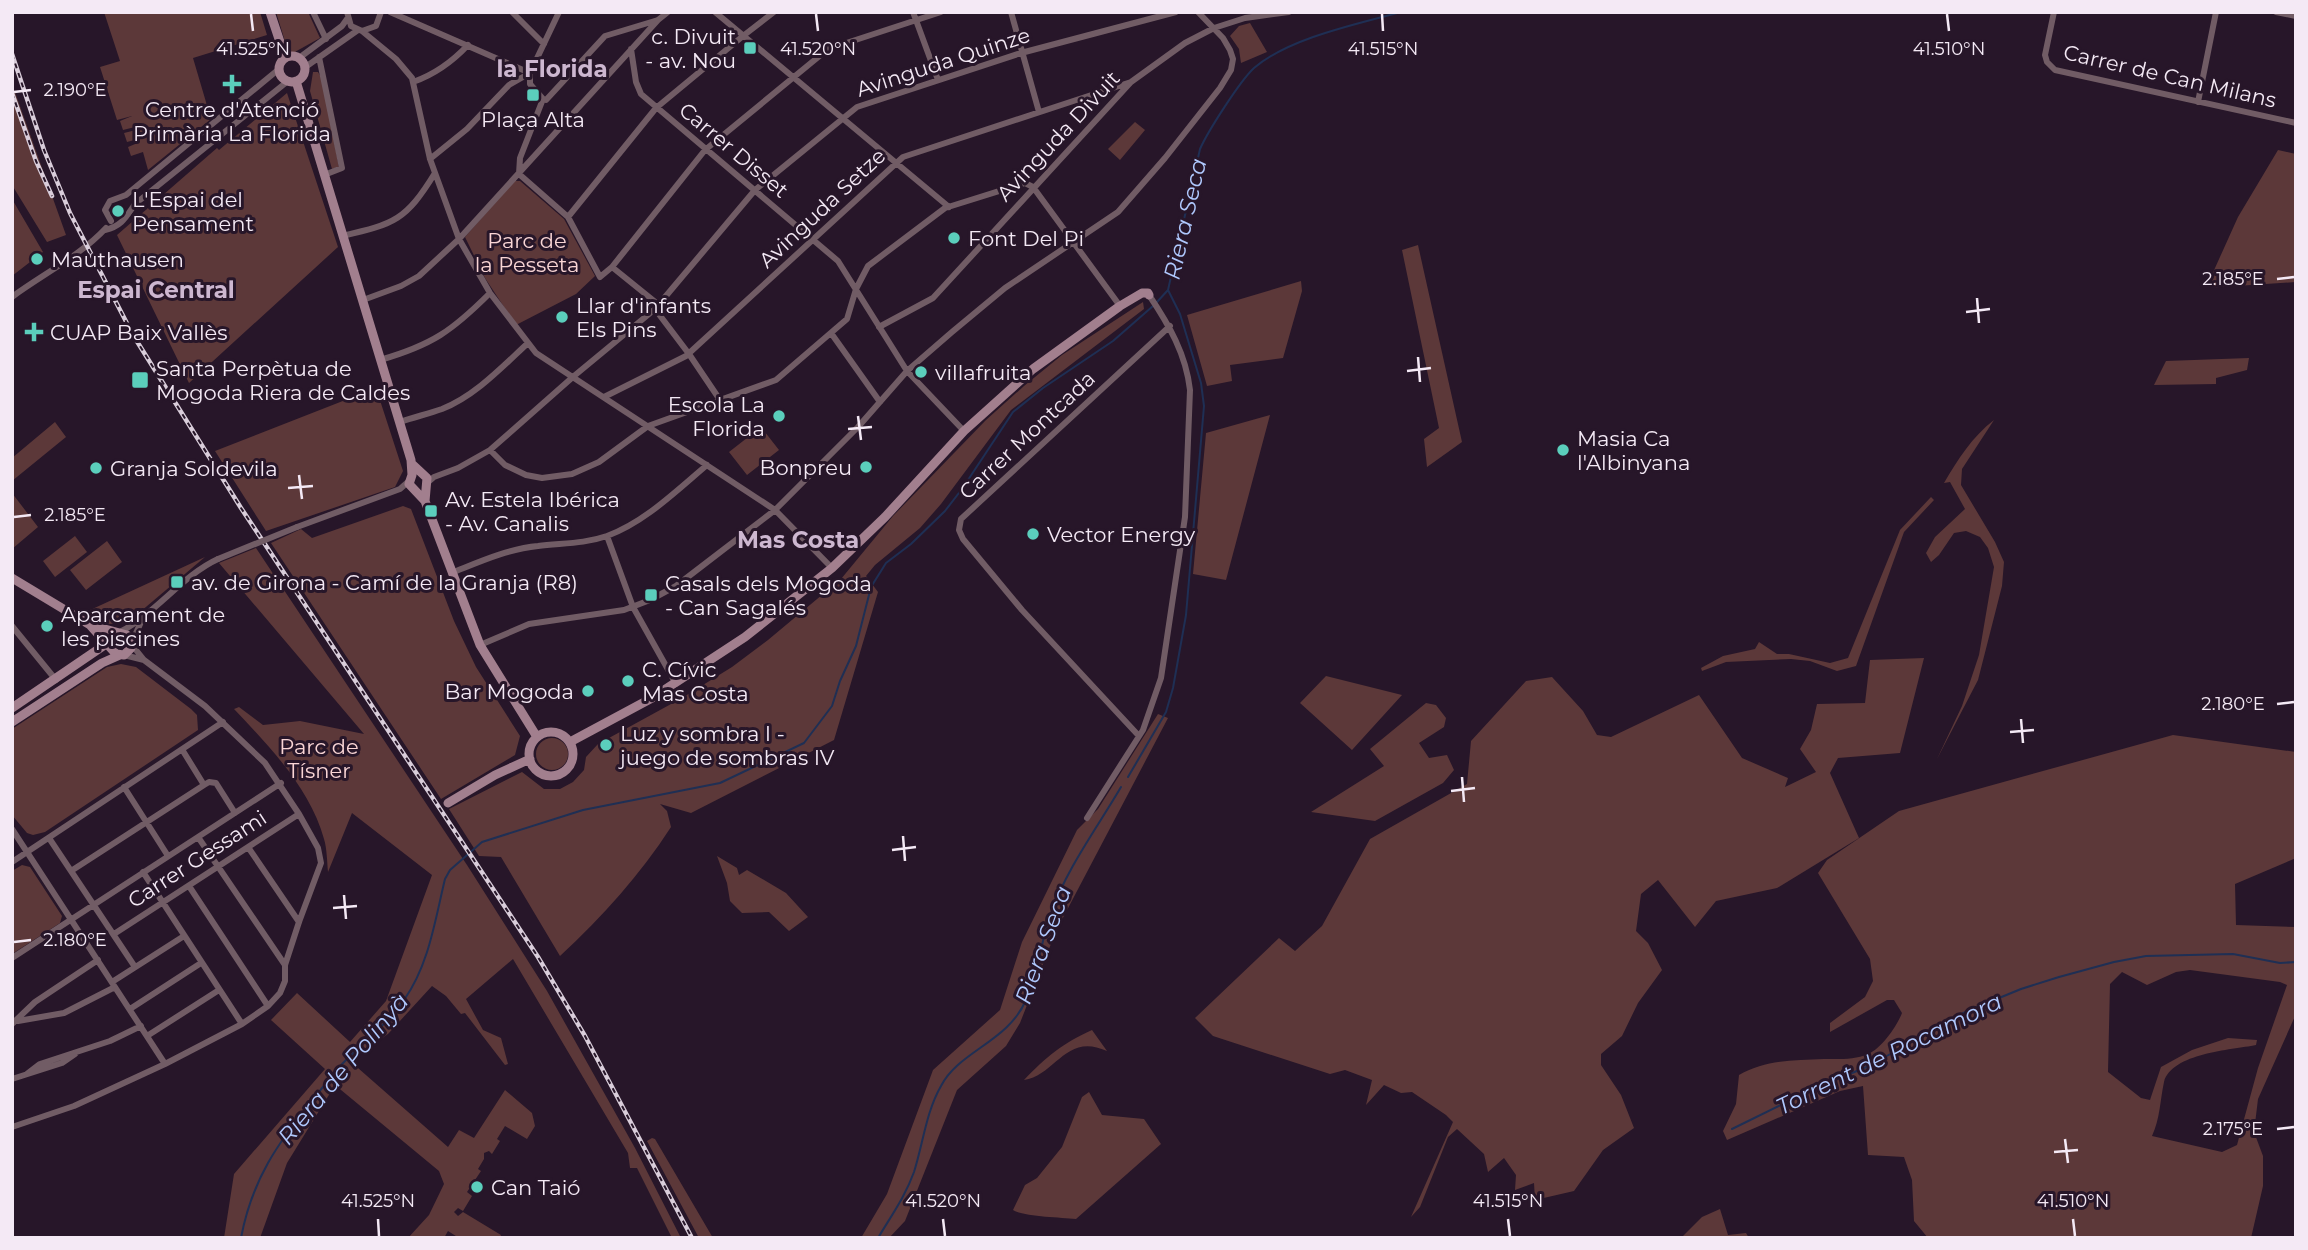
<svg xmlns="http://www.w3.org/2000/svg" width="2308" height="1250" viewBox="0 0 2308 1250" font-family="Montserrat,sans-serif">
<style>
.green{fill:#5c3839;fill-rule:evenodd}
.lines{fill:none;stroke-linecap:round;stroke-linejoin:round}
.stream{stroke:#1f2f54;stroke-width:2}
.minor{stroke:#715c65;stroke-width:6}
.secondary{stroke:#a27f8e;stroke-width:9}
.rail-casing{stroke:#d9cdda;stroke-width:4.5}
.rail{stroke:#271629;stroke-width:2;stroke-dasharray:5;stroke-linecap:butt}
.minor-bridge{stroke:#715c65;stroke-width:6}
.ticks{fill:none;stroke:#f4e9f5;stroke-width:2.5}
.poi-dot{fill:#5bcebc;stroke:#271629;stroke-width:2.5}
.labels{text-anchor:middle;dominant-baseline:central;stroke-width:6;stroke-linejoin:round;paint-order:stroke}
.poi-label{font-size:21px;fill:#f4e9f5;stroke:#271629;text-anchor:start}
.street-label{font-size:21px;fill:#f4e9f5;stroke:#271629}
.park-label{font-size:21px;fill:#f9d5d5;stroke:#271629}
.neighbourhood-label{font-size:23px;font-weight:bold;fill:#cdb7d0;stroke:#271629}
.water-label{font-size:23px;font-style:italic;fill:#afc8fd;stroke:#271629}
.ticks-label{font-size:18px;text-anchor:middle;fill:#f4e9f5;stroke:#271629;stroke-width:6;stroke-linejoin:round;paint-order:stroke}
</style>
<rect width="100%" height="100%" fill="#271629"/>
<!-- green -->
<path class="green" d="M104,12h156l7,23 -74,23 18,61 -63,51 -5,-18 -12,4 -3,-9 12,-5 -2,-3 -11,3 -3,-9 12,-3 -1,-3 -12,3 -3,-9 12,-5 -15,4 -17,-53 20,-6z
M276,12h32l12,26 -27,15 -5,-2z
M1250,23l17,29 -26,11 -2,-14 -9,-13 9,-10z
M313,72h5l4,7 17,88 -7,2 -22,-78z
M12,84l54,151 -19,7 -35,-57z
M287,93l51,154 -149,136 -72,-148 100,-87 2,2z
M1135,122l10,8 -25,30 -12,-11z
M2278,150l18,4v128l-90,6 32,-71z
M514,181h6l44,38 31,57 -19,18 -60,31 -31,-47 -20,-41z
M12,199l31,53 -31,24z
M1418,245l44,197 -35,25 -3,-28 15,-11 -37,-178z
M1301,281l1,10 -19,67 -53,7 2,16 -25,5 -20,-71z
M1143,302l1,7 -133,101 -70,94 -21,24 -45,37 -9,11 12,16 -44,148 -143,73 -31,-9 7,7 4,16c-31,48 -68,89 -111,129l-59,-99 -22,-1 -30,-47 73,-37 22,17h16l13,-7 11,-12 2,-13 12,-13 84,-46 50,-31 36,-27 73,-61 52,-63 93,-96 38,-34 38,-31z
M2249,358l-2,12 -31,8v6l-62,1 12,-24z
M376,388l27,83 -8,16 -129,44 -51,-80z
M1270,415l-44,165 -33,-6 13,-141z
M1994,420l-32,49 -1,16 34,57 9,20 -2,24 -24,94 -41,79 25,-53 17,-51 15,-88 -6,-19 -8,-11 -14,-6 -12,2 -15,22 -8,7 -5,-9 9,-16 30,-28 -15,-27 -6,1c14,-24 28,-46 50,-63z
M55,422l11,15 -54,44v-23z
M761,427l18,23 -32,25 -18,-23z
M12,493l26,34 -26,22z
M1931,497l3,3 -30,32 -48,134 -19,5 -27,-10 -19,-2 -65,3 -24,9 -1,-3 22,-12 32,-7 4,-7 18,12h12l41,9 18,-5 52,-128z
M403,506l8,3 43,112 22,46 44,69 -5,19 -74,44 -170,-256 30,-14 11,9z
M75,536l12,16 -32,25 -12,-16z
M107,541l15,21 -36,28 -16,-20z
M256,548l211,317 80,126 88,157 46,90h-9l-35,-70h-7l-2,-15 -115,-194 -47,40 17,31 18,8 7,26 -3,1 -40,-52 -4,1 -15,-18 -14,-10 -44,48 -38,27 98,86 11,-17 15,8 31,-48 27,23 3,13 -8,13 -22,-13 -8,13 3,2 -8,13 -3,-3 -5,2v6l-6,10 3,2 -14,21 5,4 -9,15 -5,-3 -4,4 4,4 5,-4 38,23 -1,3h-41l-11,-7 -4,7h-36l21,-23 15,-31 -5,-13 -104,-86 -48,78 -27,75h-36l10,-64 91,-105 -54,-49 26,-27 53,49 36,-41 46,-126 -80,-62 -24,59c-1,-11 -1,-23 -4,-33 -14,-51 -55,-93 -90,-130l5,-2 24,18 37,-4 64,13 -145,-171z
M205,557l-78,66 -20,1 -19,-13z
M1924,658l-24,95 -62,5 -8,15 29,65 -82,50 -61,13 -21,26 -37,-47 -17,14 -5,37 12,12 14,27 -24,33 -16,33 -21,18v11l20,30 13,33 -31,22 -29,41 -39,9 -1,-17 -19,7 1,-15 -12,-17 -16,14 -4,-18 -27,-25 -9,8 -28,70 -9,10 42,-95 -7,-7 -34,-23 -11,1 -17,-8 -18,20 6,-25 -27,-10 -15,4 -117,-38 -18,-18 84,-80 16,13 27,-25 48,-87 97,-55 4,-43 55,-60 26,-4 31,34 14,24 14,2 88,-42 43,63 46,20 -3,9 31,-15 -16,-23 11,-19 6,-26 48,-1 5,-43z
M121,664l15,3 55,42 6,6 1,15 -153,102 -12,3 -6,-2 -15,-18v-86l95,-62z
M1326,676l76,19 -50,55 -52,-47z
M1426,703l10,2 10,13 -2,9 -25,16 10,15 18,-3 7,15 -11,13 -68,38 -64,-9 73,-46 -14,-17z
M1158,714l10,4 -112,213 -36,92 -14,23 -49,44 -52,131 -16,17h-28l26,-44 46,-124 67,-60 22,-68 55,-112 21,-21z
M2173,735l123,17v106l-61,26 1,41 60,2v87l-38,85 -4,33 9,24v30l-12,52h-323l-14,-17 -2,-41 -8,-23 -36,-2 -5,-69 -23,5 -113,49 -4,-9 13,-27 3,-29c27,-15 55,-15 85,-16 14,0 31,1 44,-5 13,-5 29,-28 34,-41l-8,-13h-7l-57,32v-9l35,-26 8,-16 -3,-22 -52,-86 9,-13 72,-49zM2190,970l90,12 7,3 -29,83 -21,77 -15,7 -70,-16c8,-17 8,-35 12,-54 8,-29 67,-32 92,-37l1,-5 -29,-2 -36,12 -31,17 -11,33 -9,-2 -33,-26 2,-88 12,-12 25,13 29,-13z
M536 754a16 16 0 1 1 32 0a16 16 0 1 1-32 0Z
M717,856l20,12 2,7 8,-5 39,23 22,24 -19,14 -20,-19 -27,1 -12,-12 -3,-18z
M22,865l8,2 32,49 -2,7 -48,31v-83z
M1092,1030l15,21c-41,-19 -51,24 -83,29 22,-23 39,-37 68,-50z
M1089,1092l13,23 42,4 17,25 -85,75c-17,-2 -51,-2 -63,-9l12,-25 12,-7 25,-31 20,-50z
M652,1138l3,1 58,99h-14l-52,-97z
M1720,1209l8,26 18,-2 3,5h-68l21,-21z"/>
<g class="lines">
<!-- stream -->
<path class="stream" d="M1157,302l11,-12
M1128,777l38,-65 7,-24 13,-73 18,-209 -3,-23 -21,-69 -12,-24 32,-141c8,-18 40,-68 54,-81 35,-30 103,-44 147,-56
M1732,1129l81,-40 56,-23 96,-54 56,-23 38,-12 55,-15 32,-6 87,-2 47,9 16,-1
M241,1238c11,-59 37,-95 73,-140 10,-12 20,-26 31,-37 20,-20 43,-38 59,-61 25,-35 31,-80 41,-121l5,-9 32,-28 101,-32 137,-27 84,-40 28,-37 8,-25 16,-35 15,-59 15,-24 25,-19 34,-33 17,-22 51,-77 30,-24 70,-47 40,-35
M878,1238c13,-22 27,-41 36,-66 9,-28 12,-60 27,-86 18,-35 67,-44 85,-86 12,-28 15,-59 25,-87 16,-45 46,-85 70,-126"/>
<!-- minor -->
<path class="minor" d="M313,12l13,27
M347,12l4,14 11,5 14,-5 5,-14
M390,12l140,61
M512,12l32,32
M715,12l234,195
M913,12l25,68
M1011,12l28,100
M2054,12l-9,43 2,7 8,8 241,53
M2276,12l20,4
M362,31l34,28 16,19 18,81 29,80 31,54 46,60 239,157 57,58
M631,49l5,33 5,12 197,167 69,110 57,60
M319,57l23,111 -18,7
M299,58l43,-32 5,-7
M304,68l54,-38
M413,82c23,-8 39,-20 55,-37
M543,99l-13,-15v-11l29,-61
M2198,102l18,-90
M430,159l37,-30 42,-44 21,-12
M519,174l1,-16 23,-59 3,1 59,-64 53,-16 10,-8
M519,174l49,43 32,60 12,-10 47,38
M1033,187l87,119
M568,217l88,-109 87,-72 31,-24
M111,221l-6,-11 5,-9 16,-6 153,-126
M105,230c17,-4 21,-13 30,-26l153,-123
M342,236c53,-12 64,-16 93,-63
M612,267l93,-117 123,-101 113,-37
M12,297c31,-23 68,-41 94,-69
M363,300l38,-14 18,-10 40,-37 199,-219
M655,309l34,45 31,46
M879,327l54,-29 198,-216 54,-39 29,-15 31,-10 44,-6
M831,333l49,69
M380,360c52,-15 72,-29 110,-67
M604,397l82,-41 217,-199 228,-75
M400,422c14,-5 28,-8 42,-13 33,-13 60,-42 86,-66
M490,450l15,15 21,10 16,3 30,-4 27,-12 49,-36 128,-46 71,-61 9,-30 12,-23 77,-58 80,-25 8,4
M427,483l7,-6 24,-9 32,-18 84,-74 81,-67 100,-119 102,-83 164,-54 155,-41
M297,527l103,-38 9,-8
M607,536l26,71 42,75
M451,573c28,-11 56,-24 87,-27 23,-3 46,-2 69,-10 38,-14 69,-45 100,-71
M12,626l44,54
M120,632c36,-19 63,-57 98,-73
M132,642l9,-20
M480,645l49,-21 95,-14 26,-10 26,-14 99,-76 83,-83 49,-56 45,-39 53,-44 113,-76 47,-54 55,-70 11,-18 2,-11 -3,-9 -7,-12 -25,-26
M124,655l20,5
M1139,736l-117,-126 -59,-71 -4,-9 2,-11 209,-193
M183,751l21,34 5,-3 7,1 19,30
M124,787l44,69
M1087,818l56,-88 18,-52 24,-161 5,-127c-4,-36 -21,-65 -41,-95
M12,829l153,235
M198,837l87,128
M49,838l86,129
M248,847l51,75
M12,862l211,-140
M71,871l133,-86
M143,872l99,152
M189,886l79,120
M114,934l185,-120
M12,958l269,-175
M112,982l72,-46
M130,1009l71,-46
M18,1021l46,-8 51,-26
M12,1024l23,-22 63,-42
M147,1036l72,-46
M27,1074l13,-10 70,-23 31,-15
M12,1079l50,-16 13,-9
M12,1127l62,-21 91,-42 77,-40 26,-18 12,-13 5,-12v-16l14,-43 22,-59 -3,-15 -19,-34 -34,-51 -60,-57 -61,-46 -12,-15"/>
<!-- secondary -->
<path class="secondary" d="M270,12l15,45
M279 69a13 13 0 1 1 26 0a13 13 0 1 1-26 0Z
M296,81l115,379 1,15 -3,9 16,17
M412,464l15,14 -2,23 55,144 57,92
M12,578l78,47 37,10 5,7 -1,6 -7,7 -8,-1 -26,-29
M12,708l97,-66
M12,722l90,-59 18,-8
M529 754a22 22 0 1 1 44 0a22 22 0 1 1-44 0Z
M570,742l82,-44 93,-61 87,-69 53,-51 79,-86 69,-62 87,-63 22,-13h6l1,2
M448,803l47,-28 35,-16"/>
<defs>
<path id="rail" d="M12,54l32,96 26,63 63,122 108,173 297,449 47,79 107,202
M12,93l24,68 16,35"/>
</defs>
<!-- rail casing -->
<use href="#rail" class="rail-casing"/>
<!-- rail -->
<use href="#rail" class="rail"/>
<!-- minor-bridge -->
<path class="minor-bridge" d="M218,559l79,-32"/>
</g>
<!-- ticks -->
<path class="ticks" d="M251,14l2,17M816,14l2,17M1382,14l1,17M1947,14l2,17M14,92l17,-2M2277,279l17,-2M1977,298l2,25M1966,312l24,-3M1418,357l2,25M1407,371l24,-3M858,416l3,24M848,429l24,-2M299,475l3,24M288,488l25,-2M14,517l17,-2M2277,704l17,-2M2021,719l2,24M2010,732l24,-2M1462,777l2,25M1451,791l24,-3M903,836l2,25M892,850l24,-3M344,895l2,24M333,908l24,-2M14,942l17,-2M2277,1129l17,-2M2065,1139l3,24M2054,1152l24,-2M378,1219l1,17M943,1219l2,17M1508,1219l2,17M2073,1219l2,17"/>
<!-- markers -->
<g class="poi-dot">
<rect x="743" y="41" width="14" height="14" rx="3.5"/>
<path d="M228.5 73.5h7v7h7v7h-7v7h-7v-7h-7v-7h7z"/>
<rect x="526" y="88" width="14" height="14" rx="3.5"/>
<circle cx="118" cy="211" r="7"/>
<circle cx="954" cy="238" r="7"/>
<circle cx="37" cy="259" r="7"/>
<circle cx="562" cy="317" r="7"/>
<path d="M30.5 321.5h7v7h7v7h-7v7h-7v-7h-7v-7h7z"/>
<circle cx="921" cy="372" r="7"/>
<rect x="131" y="371" width="18" height="18" rx="3.5"/>
<circle cx="779" cy="416" r="7"/>
<circle cx="1563" cy="450" r="7"/>
<circle cx="866" cy="467" r="7"/>
<circle cx="96" cy="468" r="7"/>
<rect x="424" y="504" width="14" height="14" rx="3.5"/>
<circle cx="1033" cy="534" r="7"/>
<rect x="170" y="575" width="14" height="14" rx="3.5"/>
<rect x="644" y="588" width="14" height="14" rx="3.5"/>
<circle cx="47" cy="626" r="7"/>
<circle cx="628" cy="681" r="7"/>
<circle cx="588" cy="691" r="7"/>
<circle cx="606" cy="745" r="7"/>
<circle cx="477" cy="1187" r="7"/>
</g>
<g class="labels">
<!-- poi labels -->
<g class="poi-label">
<text x="736" y="36" text-anchor="end">c. Divuit<tspan x="736" dy="24">- av. Nou</tspan></text>
<text x="232" y="109" text-anchor="middle">Centre d'Atenció<tspan x="232" dy="24">Primària La Florida</tspan></text>
<text x="533" y="119" text-anchor="middle">Plaça Alta</text>
<text x="132" y="199">L'Espai del<tspan x="132" dy="24">Pensament</tspan></text>
<text x="968" y="238">Font Del Pi</text>
<text x="51" y="259">Mauthausen</text>
<text x="576" y="305">Llar d'infants<tspan x="576" dy="24">Els Pins</tspan></text>
<text x="50" y="332">CUAP Baix Vallès</text>
<text x="156" y="368">Santa Perpètua de<tspan x="156" dy="24">Mogoda Riera de Caldes</tspan></text>
<text x="935" y="372">villafruita</text>
<text x="765" y="404" text-anchor="end">Escola La<tspan x="765" dy="24">Florida</tspan></text>
<text x="1577" y="438">Masia Ca<tspan x="1577" dy="24">l'Albinyana</tspan></text>
<text x="852" y="467" text-anchor="end">Bonpreu</text>
<text x="110" y="468">Granja Soldevila</text>
<text x="445" y="499">Av. Estela Ibérica<tspan x="445" dy="24">- Av. Canalis</tspan></text>
<text x="1047" y="534">Vector Energy</text>
<text x="191" y="582">av. de Girona - Camí de la Granja (R8)</text>
<text x="665" y="583">Casals dels Mogoda<tspan x="665" dy="24">- Can Sagalés</tspan></text>
<text x="61" y="614">Aparcament de<tspan x="61" dy="24">les piscines</tspan></text>
<text x="642" y="669">C. Cívic<tspan x="642" dy="24">Mas Costa</tspan></text>
<text x="574" y="691" text-anchor="end">Bar Mogoda</text>
<text x="620" y="733">Luz y sombra I -<tspan x="620" dy="24">juego de sombras IV</tspan></text>
<text x="491" y="1187">Can Taió</text>
</g>
<!-- street labels -->
<g class="street-label">
<text transform="translate(943 62) rotate(-18)">Avinguda Quinze</text>
<text transform="translate(2170 76) rotate(13)">Carrer de Can Milans</text>
<text transform="translate(1058 136) rotate(-47)">Avinguda Divuit</text>
<text transform="translate(734 150) rotate(40)">Carrer Disset</text>
<text transform="translate(822 208) rotate(-43)">Avinguda Setze</text>
<text transform="translate(1027 435) rotate(-43)">Carrer Montcada</text>
<text transform="translate(197 859) rotate(-33)">Carrer Gessami</text>
</g>
<!-- park labels -->
<g class="park-label">
<text x="527" y="240">Parc de<tspan x="527" dy="24">la Pesseta</tspan></text>
<text x="319" y="746">Parc de<tspan x="319" dy="24">Tísner</tspan></text>
</g>
<!-- neighbourhood labels -->
<g class="neighbourhood-label">
<text x="552" y="69">la Florida</text>
<text x="156" y="290">Espai Central</text>
<text x="798" y="540">Mas Costa</text>
</g>
<!-- water labels -->
<g class="water-label">
<text transform="translate(1185 219) rotate(-77)">Riera Seca</text>
<text transform="translate(1043 945) rotate(-70)">Riera Seca</text>
<text transform="translate(1889 1054) rotate(-26)">Torrent de Rocamora</text>
<text transform="translate(343 1069) rotate(-50)">Riera de Polinyà</text>
</g>
</g>
<g class="ticks-label">
<text x="253" y="55">41.525°N</text>
<text x="818" y="55">41.520°N</text>
<text x="1383" y="55">41.515°N</text>
<text x="1949" y="55">41.510°N</text>
<text x="75" y="96">2.190°E</text>
<text x="2233" y="285">2.185°E</text>
<text x="75" y="521">2.185°E</text>
<text x="2233" y="710">2.180°E</text>
<text x="75" y="946">2.180°E</text>
<text x="2233" y="1135">2.175°E</text>
<text x="378" y="1207">41.525°N</text>
<text x="943" y="1207">41.520°N</text>
<text x="1508" y="1207">41.515°N</text>
<text x="2073" y="1207">41.510°N</text>
</g>
<!-- border -->
<rect width="2308" height="1250" fill="none" stroke="#f4e9f5" stroke-width="28"/>
</svg>
